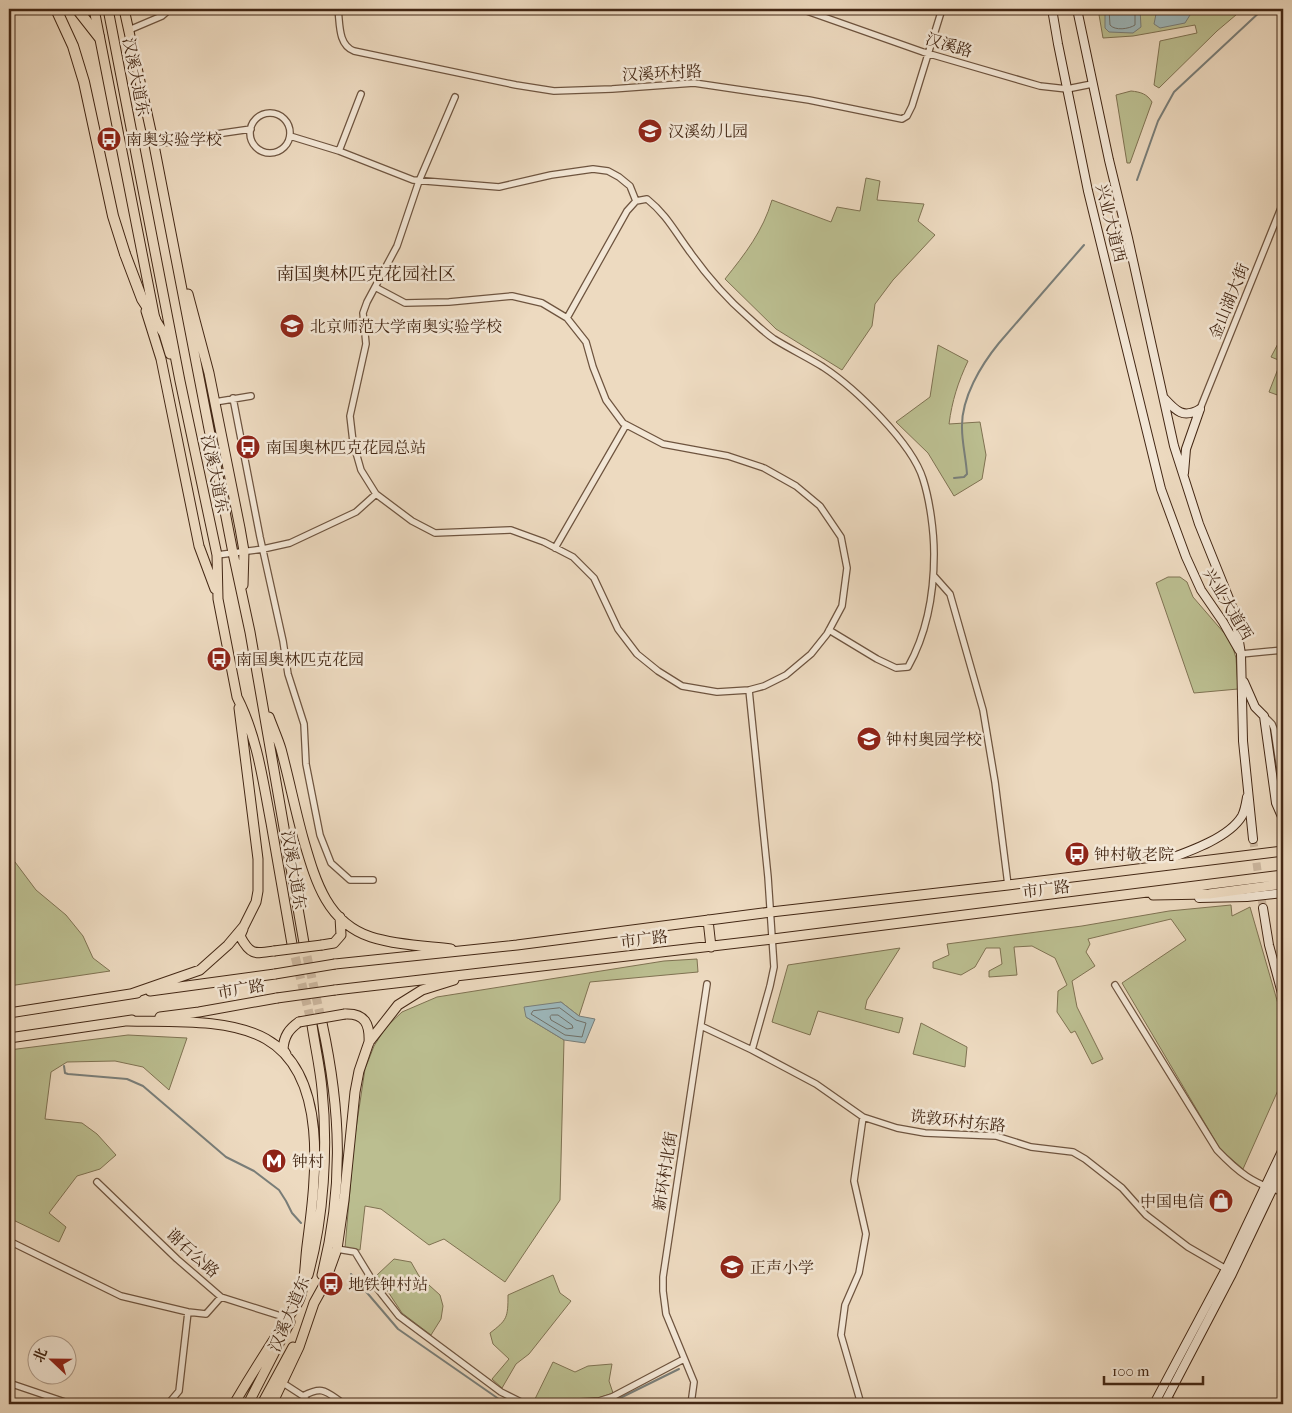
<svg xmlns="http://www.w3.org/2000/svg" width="1292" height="1413" viewBox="0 0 1292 1413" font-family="'IM FELL French Canon','Noto Serif SC',serif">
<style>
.green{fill:#bbbe90;stroke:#7f7252}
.water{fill:#9db8bc;stroke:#797e79}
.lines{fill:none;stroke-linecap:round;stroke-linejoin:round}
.shore{stroke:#707068;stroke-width:1}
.stream{stroke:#797e79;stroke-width:2}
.secondary-tunnel{stroke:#cbb69e;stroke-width:8;stroke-dasharray:8 4;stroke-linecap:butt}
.primary-tunnel{stroke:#cbb69e;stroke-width:9;stroke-dasharray:9 4.5;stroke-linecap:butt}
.street-casing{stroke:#6e543f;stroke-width:8}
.secondary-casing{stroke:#432714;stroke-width:10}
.primary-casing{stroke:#432714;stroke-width:11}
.highway-casing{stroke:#432714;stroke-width:12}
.street{stroke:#f3e7d6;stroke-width:5.5}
.secondary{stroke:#f3e7d6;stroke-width:8}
.primary{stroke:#eddac0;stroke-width:9}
.highway{stroke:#eddac0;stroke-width:10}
.primary-bridge-casing{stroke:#432714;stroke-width:11;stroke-linecap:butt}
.highway-bridge-casing{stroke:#432714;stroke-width:12;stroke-linecap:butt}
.primary-bridge{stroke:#eddac0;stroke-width:9}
.highway-bridge{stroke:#eddac0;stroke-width:10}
.labels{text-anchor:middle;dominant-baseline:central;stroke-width:5;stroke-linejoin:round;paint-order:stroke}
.street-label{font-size:16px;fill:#432714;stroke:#f3e7d6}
.poi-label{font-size:16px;fill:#432714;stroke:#f3e7d6;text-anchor:start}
.neighbourhood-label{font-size:18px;fill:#432714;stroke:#f3e7d6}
</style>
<rect width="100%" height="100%" fill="#eddac0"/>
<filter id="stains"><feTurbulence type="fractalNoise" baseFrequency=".004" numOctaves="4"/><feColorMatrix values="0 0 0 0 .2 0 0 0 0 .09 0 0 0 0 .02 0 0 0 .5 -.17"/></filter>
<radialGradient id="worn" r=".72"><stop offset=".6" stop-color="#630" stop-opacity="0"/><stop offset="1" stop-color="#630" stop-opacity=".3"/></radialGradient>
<!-- green -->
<path class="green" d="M1098,9h145l-26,22 -58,57 -5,-3 6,-44 37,-8 -2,-8 -62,11 -30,2z
M1131,91c10,1 16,3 21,11l-22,61h-3l-11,-68z
M866,178l14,3 -3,19 47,4 -6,17 17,14 -42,45 -18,24 -3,22 -30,44 -66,-41 -51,-50c20,-25 38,-48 47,-79l59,22 6,-15 23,4z
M1283,334v63l-14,-5 12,-31 -10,-4z
M938,345l30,16c-10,21 -16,40 -19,63l31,-2 6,33 -4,24 -28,17 -26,-43 -32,-31 34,-25z
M1168,577h12l7,5 6,15 38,44 5,17 2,31 -44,4 -38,-110z
M9,854l27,36 30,25 17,21 10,22 17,13 -101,15z
M1231,905l1,11 18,-9 33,114v58l-40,90 -23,-20 -98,-166 64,-43 -15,-21 -83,20 2,5 -4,8 9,14 -23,15 5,26 26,52 -11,5 -17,-33 -4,2 -14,-21 1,-21 9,-6 -12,-27 -23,-12 -18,1 3,28 -28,2v-6l13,-7 -2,-16h-14l-11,19 -14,8 -28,-7v-6l16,-7 -2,-11 135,-18 87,-15z
M900,948l-33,52 -2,9 38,9 -4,15 -81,-22 -8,24 -38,-13 16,-57z
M697,959l1,13 -108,10 -11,34 -18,-14 -35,15 38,23 -4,160 -55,82 -61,-43 -15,6 -48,-36 -16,-3 -5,44 -15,-2 9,-106 11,-73 9,-23 12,-19 16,-15 35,-15 227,-36z
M921,1023l46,24 -2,20 -52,-13z
M128,1035l59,3 -18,52 -26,-23 -28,-6 -48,1 -16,10 -6,47 37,4 15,11 19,21 -16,14 -23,7 -28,37 17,14 -7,15 -50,-24v-168z
M394,1259l17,3 8,14 21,19 3,11 -2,13 -10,16 -29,-22 -25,-38z
M553,1275l7,18 11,8 -42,53 -13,10 -14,24 -10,-9 17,-20 -16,-15 -3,-11c17,-13 18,-15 18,-38z
M553,1362l22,10 13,-6 24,-2 -3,17 4,12 -15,5 -64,3z"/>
<!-- water -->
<path class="water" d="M1105,9h35l1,18 -8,6 -24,-1 -4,-4z
M1157,9h32l1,6 -5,8 -25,5 -6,-4z
M561,1002l18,14 16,3 -10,24 -21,-3 -38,-23 -2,-10z"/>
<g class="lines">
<!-- shore -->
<path class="shore" d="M1109,9l1,16c5,6 19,4 25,0v-16
M560,1008l16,12 10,3 -4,14 -17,-2 -34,-21 2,-3z
M552,1015h6l14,10 1,3 -6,1 -16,-9 -1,-3z"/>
<!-- stream -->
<path class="stream" d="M1137,180l21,-59 16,-29 89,-83
M954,478l10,-1 3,-3c-1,-16 -5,-31 -5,-46 -1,-30 19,-63 37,-85l85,-98
M64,1066l1,7 3,1 59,5 16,7 83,71 28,14 25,19 7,11 6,12 9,10
M351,1274l47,55 108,75
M608,1404l71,-35"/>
<!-- secondary-tunnel -->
<path class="secondary-tunnel" d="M1253,839l10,69"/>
<!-- primary-tunnel -->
<path class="primary-tunnel" d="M304,943l18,80
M292,944l20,81"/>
<defs>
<path id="street" d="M338,9c2,15 0,36 16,42l162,34 38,6 58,-2 82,-6 115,17 93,19 5,-3 5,-10 30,-97
M801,9l122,43 117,34 27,3 25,-5
M129,30l33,-14 8,-7
M250 133a20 20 0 1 1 40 0a20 20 0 1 1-40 0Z
M290,136l49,15 74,29 86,7 52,-12 42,-6 15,2 11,6 11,9 6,15
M154,145l28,-6 69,-10
M339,151l22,-57
M375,287l30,16 44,-1 63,-6 30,7 25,15 19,24 7,25 13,33 17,23 40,21 65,12 36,12 32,18 24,20 21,31 6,31 -5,38 -15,28 -16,20 -25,21 -22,11 -15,4 -32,2 -35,-6 -24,-15 -21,-17 -19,-25 -24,-51 -21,-21 -29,-15 -33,-12 -76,3 -23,-12 -36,-27 -15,-24 -8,-28 -3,-26 16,-72 -3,-31 4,-11 30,-56 22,-65 36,-84
M567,318l60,-107 9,-10 11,-2c20,16 28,33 43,53 17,24 36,46 58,65 8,7 17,16 26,22 16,10 33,18 49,28 32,21 89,76 100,112 7,22 11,53 11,75 0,39 -7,79 -26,113l-12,1 -19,-9 -48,-29
M233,398l27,139 23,104 5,33 16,50 2,40 14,71 11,28 19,17h23
M215,402l36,-6
M1200,409l83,-206
M555,548l71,-123
M217,555l46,-6 27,-6 66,-31 20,-18
M934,576l16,18 33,116 12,72 13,103
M1241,654l42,-4
M749,690l19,187 6,90 -4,19 -18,64
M1264,716l8,8 2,5 9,60
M1115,985l102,165c21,22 36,34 66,42
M701,1026l51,24 64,34 47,33 34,11 28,5 71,3 35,11 42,5 12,7 37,29 24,27 42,32 38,22
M97,1182l80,77 44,38 66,21
M9,1241l112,55 67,16 18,2 15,-17
M337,1249l18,3 22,36 22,28 102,76 22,11 12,1
M9,1383l62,21
M283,1383l20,13 7,8
M303,1396c21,-11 23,-4 41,8
M168,1404l11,-13 9,-79
M541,1404l58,-3 13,-4 72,-38
M691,1404l3,-22 -28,-68 -3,-23v-14l44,-293
M861,1404l-20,-69 4,-30 14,-32 7,-39 -12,-53 9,-64"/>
<path id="secondary" d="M1052,9l6,35 30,147 73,298 25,68 15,33 22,32 16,28
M1077,9l32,151 19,78 46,208 25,78 35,87 7,43 2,87 10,98
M1164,398c12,13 19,21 36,11
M1184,473l2,-24 14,-40
M1244,682l11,25 9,9 12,87 7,16
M1152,865c26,-10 75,-24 90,-49 3,-6 4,-13 5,-19
M1199,898l48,-1 36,-4
M1263,908l6,37 14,52
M1166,1400l10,4
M1154,1404l73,-137 56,-118
M1164,1404l67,-128 52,-109"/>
<path id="primary" d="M94,9l61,310 9,15 6,20
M108,9l72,372 37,174 1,44 19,98c20,39 26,84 34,126 7,40 14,80 21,121
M124,9l30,136 79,408 17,79 54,311
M188,294l21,79 31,155 4,23 -1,34
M146,311l15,48 38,187 16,43
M269,717c4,11 9,22 12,32 8,30 14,60 22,89 12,41 23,84 68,99 25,8 54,9 80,12
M1153,895l56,-1 74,-10
M708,920l3,27
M243,929l-3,7c10,19 14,18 34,15
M322,945l12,-2 7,-8 -1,-18
M335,964l182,-19 254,-33 237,-27 275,-34
M335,990l438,-51 510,-64
M150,991l125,-17
M131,994l69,-24 28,-25 16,-19 12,-24 2,-11v-32l-19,-151
M9,1013l128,-20
M345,1014c20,-1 25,10 24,29
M160,1017l39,-5 78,-14
M128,1021c42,1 101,-3 138,18 65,37 49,145 41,207 -2,15 -2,39 -7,52 -3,9 -12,18 -16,26 -17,26 -34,53 -50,80
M9,1038l123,-18
M286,1054l-3,-5c1,-13 6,-20 16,-27
M308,1275c16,-57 20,-128 14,-186 -2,-22 -7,-43 -10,-64
M322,1275c22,-88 19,-165 0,-252
M248,1404l42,-82
M262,1404l31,-57
M272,1404l27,-57 15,-44 10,-18 13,-36 7,-49 11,-108 4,-21 10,-29 29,-37 24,-15 32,-10"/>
<path id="highway" d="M77,9l22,28
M125,254l17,45 13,20"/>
</defs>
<!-- street casing -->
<use href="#street" class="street-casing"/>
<!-- secondary casing -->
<use href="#secondary" class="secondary-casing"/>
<!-- primary casing -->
<use href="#primary" class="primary-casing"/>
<!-- highway casing -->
<use href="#highway" class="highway-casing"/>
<!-- street -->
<use href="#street" class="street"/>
<!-- secondary -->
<use href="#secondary" class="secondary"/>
<!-- primary -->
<use href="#primary" class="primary"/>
<!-- highway -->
<use href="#highway" class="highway"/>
<defs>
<path id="primary-bridge" d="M274,951l48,-6
M275,974l60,-10
M277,998l58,-8
M299,1022l46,-8"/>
<path id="highway-bridge" d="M56,9l17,37 11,36 29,134 12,38"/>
</defs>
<!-- primary-bridge casing -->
<use href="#primary-bridge" class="primary-bridge-casing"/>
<!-- highway-bridge casing -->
<use href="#highway-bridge" class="highway-bridge-casing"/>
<!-- primary-bridge -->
<use href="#primary-bridge" class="primary-bridge"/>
<!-- highway-bridge -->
<use href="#highway-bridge" class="highway-bridge"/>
</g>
<!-- icons -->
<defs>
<symbol id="school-disc" viewBox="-11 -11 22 22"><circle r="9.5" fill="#8f2418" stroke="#f3e7d6"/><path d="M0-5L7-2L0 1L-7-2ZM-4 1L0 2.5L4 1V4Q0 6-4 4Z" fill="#fff"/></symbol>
<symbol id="bus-disc" viewBox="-11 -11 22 22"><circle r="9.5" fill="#8f2418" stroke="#f3e7d6"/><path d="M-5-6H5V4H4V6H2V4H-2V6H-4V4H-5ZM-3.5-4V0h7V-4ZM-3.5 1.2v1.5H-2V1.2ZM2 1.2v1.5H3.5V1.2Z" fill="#fff"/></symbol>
<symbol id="metro-disc" viewBox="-11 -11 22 22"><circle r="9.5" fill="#8f2418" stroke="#f3e7d6"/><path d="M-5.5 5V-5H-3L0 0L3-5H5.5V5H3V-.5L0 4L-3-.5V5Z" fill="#fff"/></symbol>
<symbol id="shop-disc" viewBox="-11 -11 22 22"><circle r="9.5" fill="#8f2418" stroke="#f3e7d6"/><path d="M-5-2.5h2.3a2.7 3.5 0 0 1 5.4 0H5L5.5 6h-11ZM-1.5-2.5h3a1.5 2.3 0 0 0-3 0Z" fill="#fff"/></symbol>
</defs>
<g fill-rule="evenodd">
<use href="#school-disc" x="636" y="117" width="28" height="28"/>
<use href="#bus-disc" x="95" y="125" width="28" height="28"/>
<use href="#school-disc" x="278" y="312" width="28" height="28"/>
<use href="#bus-disc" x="234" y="433" width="28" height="28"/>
<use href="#bus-disc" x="205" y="645" width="28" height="28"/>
<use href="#school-disc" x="855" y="725" width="28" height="28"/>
<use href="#bus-disc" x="1063" y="840" width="28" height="28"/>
<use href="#metro-disc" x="260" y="1147" width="28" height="28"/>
<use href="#shop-disc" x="1207" y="1187" width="28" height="28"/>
<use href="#school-disc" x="718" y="1253" width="28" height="28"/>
<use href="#bus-disc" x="317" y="1270" width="28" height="28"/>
</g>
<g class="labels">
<!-- street labels -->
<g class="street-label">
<text transform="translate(949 45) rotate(17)">汉溪路</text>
<text transform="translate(662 73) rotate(-3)">汉溪环村路</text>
<text transform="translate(136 77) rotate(79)">汉溪大道东</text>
<text transform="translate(1111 223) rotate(76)">兴业大道西</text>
<text transform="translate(1229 301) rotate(-68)">金山湖大街</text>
<text transform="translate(215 474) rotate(78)">汉溪大道东</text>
<text transform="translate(1228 604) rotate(59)">兴业大道西</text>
<text transform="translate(294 870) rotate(80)">汉溪大道东</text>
<text transform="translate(1046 889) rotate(-7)">市广路</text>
<text transform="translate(644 939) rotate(-7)">市广路</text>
<text transform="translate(241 989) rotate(-10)">市广路</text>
<text transform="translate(958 1121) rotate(6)">诜敦环村东路</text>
<text transform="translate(665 1171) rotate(-81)">新环村北街</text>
<text transform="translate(193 1253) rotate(42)">谢石公路</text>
<text transform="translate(289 1314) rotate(-67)">汉溪大道东</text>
</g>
<!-- poi labels -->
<g class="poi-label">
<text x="668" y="131">汉溪幼儿园</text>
<text x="126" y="139">南奥实验学校</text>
<text x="310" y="326">北京师范大学南奥实验学校</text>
<text x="266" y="447">南国奥林匹克花园总站</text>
<text x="236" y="659">南国奥林匹克花园</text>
<text x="886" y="739">钟村奥园学校</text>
<text x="1094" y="854">钟村敬老院</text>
<text x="292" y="1161">钟村</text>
<text x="1204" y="1201" text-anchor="end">中国电信</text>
<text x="750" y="1267">正声小学</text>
<text x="348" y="1284">地铁钟村站</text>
</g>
<!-- neighbourhood labels -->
<g class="neighbourhood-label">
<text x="366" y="274">南国奥林匹克花园社区</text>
</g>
</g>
<!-- margin -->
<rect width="1292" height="1413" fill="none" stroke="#eddac0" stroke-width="30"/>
<rect x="10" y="10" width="1272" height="1393" fill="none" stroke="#432714" stroke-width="2.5"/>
<rect x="15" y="15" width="1262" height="1383" fill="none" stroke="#432714"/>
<!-- north arrow -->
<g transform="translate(52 1360) rotate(292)"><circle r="24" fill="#f3e7d6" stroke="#ad9a88"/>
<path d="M0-4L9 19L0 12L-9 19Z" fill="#8f2418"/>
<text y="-8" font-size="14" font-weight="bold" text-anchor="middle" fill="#432714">北</text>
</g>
<!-- scale -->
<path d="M1104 1376v8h99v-8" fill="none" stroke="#432714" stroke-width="2.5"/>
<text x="1112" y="1376" font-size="15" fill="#432714" stroke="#f3e7d6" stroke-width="4" paint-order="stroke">100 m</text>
<rect width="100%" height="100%" filter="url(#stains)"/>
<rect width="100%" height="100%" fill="url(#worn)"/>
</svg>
